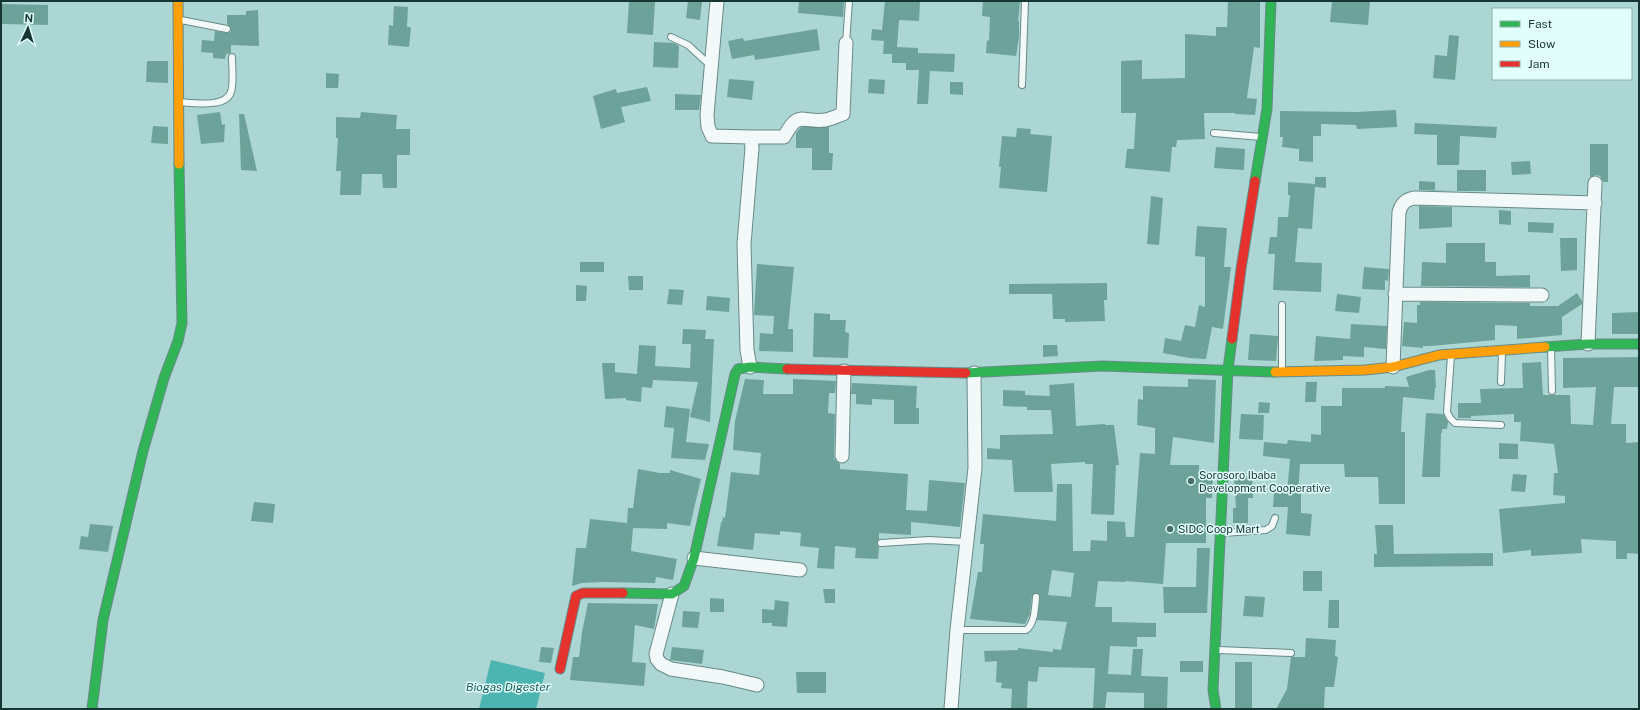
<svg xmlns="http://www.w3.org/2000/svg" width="1640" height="710" viewBox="0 0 1640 710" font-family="'Public Sans',sans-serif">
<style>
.water{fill:#4db5b1}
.building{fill:#6da29a;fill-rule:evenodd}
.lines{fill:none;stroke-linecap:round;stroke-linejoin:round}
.lane-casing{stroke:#678a88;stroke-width:8}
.street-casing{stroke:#678a88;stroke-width:15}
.fast-casing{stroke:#678a88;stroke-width:11}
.slow-casing{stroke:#678a88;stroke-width:11}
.jam-casing{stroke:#678a88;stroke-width:11}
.lane{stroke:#f3f9f8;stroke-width:6}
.street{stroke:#f3f9f8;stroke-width:13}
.fast{stroke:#30b455;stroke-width:9}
.slow{stroke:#ff9f0a;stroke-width:9}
.jam{stroke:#e5322d;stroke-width:9}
.poi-dot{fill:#4a6e6c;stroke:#e1fefc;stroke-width:1.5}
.labels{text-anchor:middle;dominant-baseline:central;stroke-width:3;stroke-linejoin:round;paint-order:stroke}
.poi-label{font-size:11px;fill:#163634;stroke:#e1fefc;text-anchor:start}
.water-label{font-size:12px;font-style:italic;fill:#195c59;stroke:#e1fefc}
</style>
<rect width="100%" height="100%" fill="#acd6d3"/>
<!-- water -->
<path class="water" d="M491,660l54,13 -9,36h-57z"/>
<!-- building -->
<path class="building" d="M629,1h26l-2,34 -26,-2z
M688,1h14l-2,19 -14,-2z
M799,1h45l-1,16 -45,-4z
M885,1h35l-1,20 -20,-1 -2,27 21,1v5l37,1 -1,18 -24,-1 -2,33h-11l2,-34h-13v-7h-14v-9h-9l1,-13 -13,-1 1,-11 10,1z
M983,1l37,1 -2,19h1v16l-3,19 -30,-3 1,-13 2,1 1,-24 -8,-1z
M1228,1l32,1v46l-6,-1 -7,51 10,1 -2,16 -20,-1v-1h-31l1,26 -28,1 -1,7h-4l-2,25 -45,-4 2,-19h7l2,-36h-15v-52l21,-1v19l43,-1v-44l31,2v-9h11z
M1332,1h38l-2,24 -38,-3z
M1,4l47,1v20l-47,-1z
M394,6l14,1 -1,20h4l-2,20 -21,-2 1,-20 4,1z
M258,10l1,36 -28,-1v8l-5,1 -1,5 -12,-1v-5l-12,-1 1,-12 12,1 1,-10 12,2 4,-1v-5l-4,-3v-9h19v-4z
M817,29l3,21 -65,10 -1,-5 -22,4 -4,-18 15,-3 1,3z
M1449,35l10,1 -4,44 -22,-2 2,-23 12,1z
M654,42l20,1 5,3 -1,22 -25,-1z
M147,61h21v22l-22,-1z
M326,73l13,1 -1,14h-12z
M729,79l25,2 -2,19 -25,-3z
M869,79l16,1 -1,14 -16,-1z
M950,82h13v13l-13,-1z
M647,87l4,14 -30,6 4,15 -24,7 -8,-33 23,-7 1,4z
M675,94l26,1 -2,15h-24z
M1396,110l1,17 -40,2 -1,-4 -35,-1v12h-8v26l-14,-1v-12l-17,-2 1,-10h-3v-26l76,1z
M220,112l2,13 3,-1 -1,18 -23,2 -4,-29z
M361,112l36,3 -1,14h14v26h-13v33h-14l-1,-14h-20l-1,21h-21l1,-24h-5l2,-33h-2v-21l24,1z
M239,114h5l13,57 -16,-1z
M1415,123l82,4 -1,11 -36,-2 -1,29h-22v-30l-23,-1z
M153,126l15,1v17l-17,-1z
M801,127h28v26h4l-1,17h-20v-22h-16v-15z
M1017,128l14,1 -1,5 22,2 -5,56 -48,-4 2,-21h-2l3,-31 14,1z
M1590,144h18v38h-5l-3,-6 -4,-1 -6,2z
M1216,147l29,2 -1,21 -30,-2z
M1530,161l1,13 -19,1 -1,-13z
M1457,170h29v21h-29z
M1315,177h11v11l-11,-1 -3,42 -14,-1 -3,34 27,1 -1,29 -48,-2 2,-36h-7l2,-17h7l1,-20h10l2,-22h-2v-13l27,2z
M1419,181l16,1v8l16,1 -32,-1z
M1151,196l12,2 -4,47 -12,-1z
M1419,206l33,1v20l-33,2z
M1499,210l12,1v14l-12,-1z
M1528,222l26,1 -1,10 -25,-1z
M1197,226l30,2 -3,39h7l-8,62 -11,-2 -6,32 -17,-1 -26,-5 2,-15 16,3 4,-16 10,2 4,-22 6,2v-50l-10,-1z
M1560,238h17v32l-16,1z
M1446,243h39v19h11v14l34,-1v12l-109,-1 1,-24 24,1z
M580,262h24v10h-24z
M757,264l37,3 -6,62h5v23l-34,-1 1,-18 13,1 1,-18 -20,-1z
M1364,267l25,2 -1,12 -3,-1v10l-23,-1z
M628,276h15v14h-14z
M1107,283v17h-3l1,21 -40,1v-3h-12l-1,-25h-43v-10z
M576,285l11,1 -1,15h-10z
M669,289l15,1 -2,15 -15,-1z
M1577,293l5,8v3l-20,13v18l-45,4v-13l-22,-1v15l-64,6h-8v2l-21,-2 2,-24 13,1v-18h3v-3l110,1v3h28z
M1337,294l24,3 -2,16 -24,-2z
M707,296l23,2 -1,14 -23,-2z
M1639,312v22h-27v-21z
M814,313l16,1v6h16l-1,12 4,1 -1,25 -35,-1z
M1351,324l36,2 -1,23 -22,-2v10l-21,-1v4l-29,1 2,-25 34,3z
M683,329l23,1 -1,9h9l-4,83 -20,-5 8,-35 -45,-2 -1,8 -10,-1 -1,15 -15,-2v-2l-21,1 -3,-36h13v9l22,2 2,-29 17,1 -1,20 35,2 1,-24h-9z
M1250,334l28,2 -2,25 -28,-1z
M1043,345h14l1,11 -15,1z
M1639,357v30h-25l-3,37h15v19l13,-1v112l-12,-1v6h-11v-18l-35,-2 1,14 -51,3v-6l-28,3 -4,-44 66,-6v-7l-12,-1 1,-22h4l-4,-29 -34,-3 1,-19h-7v-8l-43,2v2h-13v-15h23l-1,-14 43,-1 -1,-25 19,-1 2,33h27l1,29 22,1 3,-38 -33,1v-30z
M1429,370h6l1,18h-1l-1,12 -31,-3 -2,35h4v72h-26l-1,-27h-33l-1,-13h-44l-2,30h3v19l11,1 -2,22 -24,-2 2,-27h-15l1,-14h13l3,-34 -27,-3 1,-14 23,2 1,-4 23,2v-8l10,1v-29h21v-18h43v-2l24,1 -3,-10z
M745,379l19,1 -1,14h30v-15l43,2 -1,12h-6l-1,20 7,1 -1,42 1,4 5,4v5l68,5 -2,36 21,1 2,-31 36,3 -5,44 -49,-5v13l-32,-2v6l-2,4 2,4 -1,12 -23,-1 1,-10 -21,-2 -1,23 -17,-1 2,-20 -19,-2 1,-13 -21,-2v4l-25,-2 -2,17 -36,-4 4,-24h1l1,-5 2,1 6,-46 28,3 2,-22 -28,-3 2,-29z
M1188,379l28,1 -2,63 -41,-6 -3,28h29v9l14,-1 -1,25h-6v45h-40l-3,41 -38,-3v1l-27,-1 -3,26h17v15l44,1v14h-19v10l-27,-1 -2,28 23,1 2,-26h10l-2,27 27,1 -1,32h-23v-16l-37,-1 -2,17h-12l2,-41 -56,-1 -2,15 -9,-1 -1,27h-16l1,-19 -11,-1 1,-5 -6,-1 1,-21 -12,1 -1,-11 34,-1v-2l35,4v-3l8,1 6,-28 -30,-2 3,-23 -1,-3 -3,-1 -4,3 -2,18 -5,10 -55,-5 8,-47h4l2,-28h-4l3,-30 73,7 1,-37h15l1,67h17l1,-11 16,1v-20l18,1 1,15h8l6,-84 15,1v-26l-18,-3 1,-26 5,1v-14l45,1zM1052,570l22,3 -3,24 -23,-2z
M1306,382h11l-1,20h-11z
M852,383l65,3 -1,22h3v16h-25v-24l-22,-1v6l-16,-1v-10h-5z
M1074,383l2,43 29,-2v1h9l5,40h-3l-2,50 -23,-1 2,-50h-8v-2l-34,2 2,28h-39l-2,-32 -25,-1v-11l13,1v-14l53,-1 -2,-24h-24v-3l-24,-1v-16l22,1v4l25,1 -1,-11z
M1259,402l11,1 -1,10h-11z
M666,406l24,3 -4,33 23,2 -4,16 -34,-2 3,-30 -10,-1z
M1426,413l17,1 5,8 -1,7h-5v4h-1l-1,44h-18z
M1241,414l23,1 -1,25 -24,-1z
M1499,443l19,1v15h-19z
M638,469l22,4h10v-3l31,9 -11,47 -23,-3v6l-34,-1 -2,23 46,8 -4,21 -17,-3 -1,6 -51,-1 -22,1 -10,3 4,-38h10l4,-29 37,4 1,-15h5z
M1513,474l14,1 -2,17 -14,-1z
M1252,476l1,22h-5v25h-15v-15h3l-2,-31z
M254,502l21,2 -2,19 -22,-2z
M90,524l23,2 -5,26 -29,-3 2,-13 7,1z
M1375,525h18l1,29 99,-1v13l-119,1v-13h3z
M1197,548h13l-3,65h-43l-1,-26h33z
M1303,571h19v20h-19z
M823,589h12v14h-10z
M1245,596l20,1 -2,20 -20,-1z
M710,598l14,1v13h-14z
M775,600l14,2 -2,25 -15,-1v-3h-10v-14l12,1z
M1329,600h10v28h-11z
M588,603l70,1 -4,25 -19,-4 -3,37 14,1 -2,23 -74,-6 3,-23h6l3,-25z
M683,611l17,1 -2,16 -16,-1z
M1306,638l30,2 -1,16 3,1 -4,30h-9l-1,22h-48l11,-20 4,-32h14z
M541,647l13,1 -3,15 -12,-1z
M672,647l32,3 -2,14 -32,-4z
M1180,661h23v11h-23z
M1235,662h17v47h-17z
M796,672h30v21h-29z"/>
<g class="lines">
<defs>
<path id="lane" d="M181,20l46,9
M671,37l17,8 23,21
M846,43l3,-42
M1022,85l3,-84
M180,102c13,1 46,6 51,-10 3,-10 1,-24 1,-35
M1214,133l47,4
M1551,348l1,43
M1451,356l-4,56 3,6 5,5 46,2
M1282,370v-65
M1501,382l1,-30
M1223,533l43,-3 6,-4 3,-8
M881,543l48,-3 37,2
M957,630h69c9,-7 9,-22 10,-33
M1219,650l72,3"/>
<path id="street" d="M717,1l-10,114 1,12 4,9 39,1 1,11 -8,96 3,106 3,17
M751,137h33c15,-28 17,-14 41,-17 6,-1 12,-4 18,-6l3,-71
M1395,294l147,1
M1588,344l7,-161
M1393,367l6,-155c3,-9 6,-12 15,-14l181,5
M842,456l2,-85
M694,558l106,12
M672,594l-16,60 1,5 4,5 10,5 52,8 34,8
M951,709l6,-79 18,-162 -1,-95"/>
<path id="fast" d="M1255,181l12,-72 4,-108
M1545,347l43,-3h51
M966,373l136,-7 173,6
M623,593l49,1 12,-8 10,-28 41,-184 3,-5 12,-2 37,2
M92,709l11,-89 40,-169 21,-73 14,-37 4,-18 -3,-159
M1216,709l-3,-19 15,-321 4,-30"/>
<path id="slow" d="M178,1l1,163
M1275,372l90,-2 28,-3 46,-12 106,-8"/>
<path id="jam" d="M1232,339l9,-70 14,-88
M787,369l179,4
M560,669l16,-73 7,-3h40"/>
</defs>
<!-- lane casing -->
<use href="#lane" class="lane-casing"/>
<!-- street casing -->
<use href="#street" class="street-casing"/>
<!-- fast casing -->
<use href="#fast" class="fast-casing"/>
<!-- slow casing -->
<use href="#slow" class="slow-casing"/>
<!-- jam casing -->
<use href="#jam" class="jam-casing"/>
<!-- lane -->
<use href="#lane" class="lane"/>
<!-- street -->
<use href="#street" class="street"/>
<!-- fast -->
<use href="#fast" class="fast"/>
<!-- slow -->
<use href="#slow" class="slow"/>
<!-- jam -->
<use href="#jam" class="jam"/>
</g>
<!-- markers -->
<g class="poi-dot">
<circle cx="1191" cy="481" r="4"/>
<circle cx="1170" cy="529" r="4"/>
</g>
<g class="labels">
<!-- poi labels -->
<g class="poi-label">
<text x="1199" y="475">Sorosoro Ibaba<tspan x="1199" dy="13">Development Cooperative</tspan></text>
<text x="1178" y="529">SIDC Coop Mart</text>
</g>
<!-- water labels -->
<g class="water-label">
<text x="508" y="687">Biogas Digester</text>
</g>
</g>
<!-- border -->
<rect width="1640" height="710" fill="none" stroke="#163634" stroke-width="4"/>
<!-- legend -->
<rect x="1492" y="8" width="140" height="72" fill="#e1fefc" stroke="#90aeac"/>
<rect x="1500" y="21" width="20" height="6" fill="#30b455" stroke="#90aeac"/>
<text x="1528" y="28" font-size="12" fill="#163634">Fast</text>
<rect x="1500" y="41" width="20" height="6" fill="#ff9f0a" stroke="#90aeac"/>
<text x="1528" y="48" font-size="12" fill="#163634">Slow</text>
<rect x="1500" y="61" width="20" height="6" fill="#e5322d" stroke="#90aeac"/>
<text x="1528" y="68" font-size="12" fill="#163634">Jam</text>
<!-- north arrow -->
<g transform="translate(28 28) rotate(4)" stroke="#e1fefc" stroke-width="3" paint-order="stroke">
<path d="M0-3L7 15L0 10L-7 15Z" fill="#163634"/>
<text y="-6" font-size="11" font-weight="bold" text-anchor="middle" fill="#163634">N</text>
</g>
</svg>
